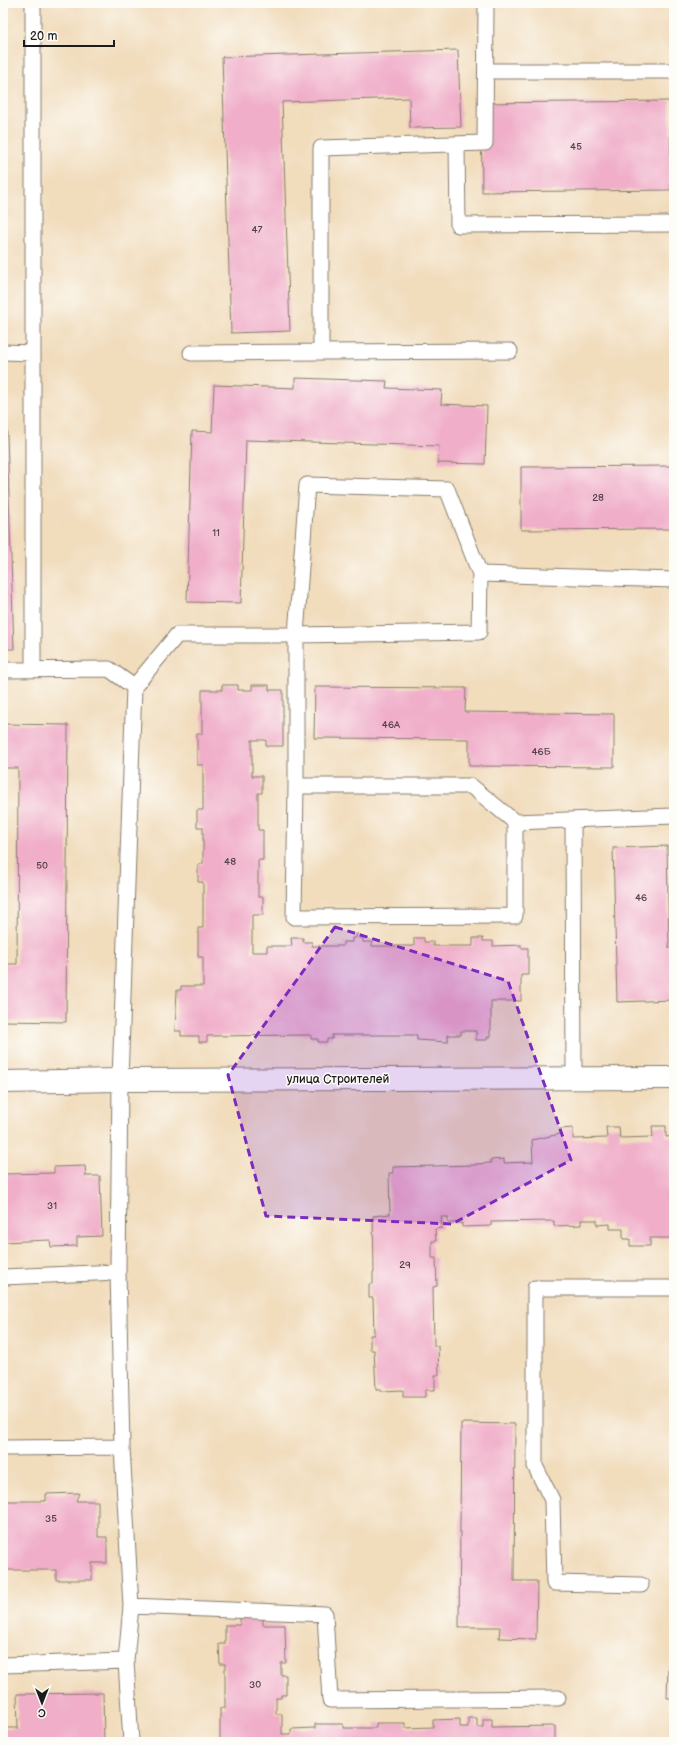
<svg xmlns="http://www.w3.org/2000/svg" width="677" height="1745" viewBox="0 0 677 1745" font-family="'Balsamiq Sans',sans-serif">
<style>
.building{fill:#f0aec9}
.lines{fill:none;stroke-linecap:round;stroke-linejoin:round}
.lane-casing{stroke:#867c6c;stroke-width:17}
.street-casing{stroke:#867c6c;stroke-width:24}
.lane{stroke:#fff;stroke-width:15}
.street{stroke:#fff;stroke-width:22}
.marked{fill:#7b2cbf;fill-opacity:0.2;stroke:#7b2cbf;stroke-width:3;stroke-dasharray:8 5;stroke-linejoin:round}
.labels{text-anchor:middle;dominant-baseline:central;stroke-width:3;stroke-linejoin:round;paint-order:stroke}
.number-label{font-size:10px;fill:#514047}
.street-label{font-size:12px;fill:#1c1c1c;stroke:#fdfcf7}
</style>
<rect width="100%" height="100%" fill="#fdfcf7"/>
<filter id="ink" filterUnits="userSpaceOnUse"><feTurbulence type="fractalNoise" baseFrequency=".025" numOctaves="2"/><feDisplacementMap in="SourceGraphic" scale="8" xChannelSelector="R" yChannelSelector="G"/><feConvolveMatrix kernelMatrix="1 2 1 2 8 2 1 2 1" color-interpolation-filters="sRGB"/></filter>
<filter id="wash" filterUnits="userSpaceOnUse"><feTurbulence type="fractalNoise" baseFrequency=".012" numOctaves="4" result="noise"/><feDisplacementMap in="SourceGraphic" scale="16" xChannelSelector="R" yChannelSelector="G"/><feGaussianBlur stdDeviation="0.9" result="paint"/><feColorMatrix in="noise" values="0 0 0 0 0 0 0 0 0 0 0 0 0 0 0 0 0 1.4 0 .05"/><feComposite in="paint" operator="in"/></filter>
<g filter="url(#wash)">
<rect width="100%" height="100%" fill="#f1dcbc"/>
<g id="blocks">
<!-- building -->
<path class="building" d="M458,50l3,77 -51,1 -1,-30 -127,4 8,229 -59,2 -9,-276z
M670,101l1,89 -189,2 -1,-89z
M295,378l92,3 -1,7 56,2 -1,14 46,2 -2,58 -47,-1 1,-17 -193,-6 -5,163 -54,-1 5,-171 20,1 2,-47 81,3z
M3,404h3l8,245h-11z
M674,466v63l-153,1v-63z
M222,685h16v5h14v-5h17v5h14v56h-17v-6h-14v36h10v17h-4v37h5v30h-5v37h5v18h-11v37h15v-6h25l-1,-8h12v4h9v4h31v-4h9v-4h4v-4h3v4h4v4h9v4h42v-8h10v4h9v4h40v-8h10v3h10v5l28,-1v3h7v27h-7v26h-30v29h-1v7h-3v3h-11v-9h-15v4h-13v7l-31,-2v-5h-85v4h-5v3h-9v-3h-7v-4l-104,1v6h-8v-6h-18v-5h-6l2,-41h4v-4h22v-29h-5v-29h5v-46h-5v-17l5,-1v-37h-6v-17h6v-45h-6v-31h5v-44h20z
M315,687l151,1 -1,24 149,2v53l-145,-1v-27l-155,-1z
M3,724l65,1 -2,297 -63,-1v-57h14l1,-196h-15z
M667,846l2,102h5v52l-57,2 -4,-154z
M652,1126h14v11l8,-1v46h-2l1,56h-23v8h-20v-7h-7v-10h-13v-5l-13,1v-5h-16v5l-27,1v-5l-63,1v4l-29,1v-4h-14v-6h-7l1,11 -7,1 1,12h-4v17h4l1,28 -4,1 1,59h4l1,29h-4v15h-10v7h-22v-7l-21,1 -1,-2h-5l-2,-39h-4v-15h4l-1,-37h-4v-14h4v-12h1l-1,-56 17,-2 -1,-41h4v-6l83,-2v-1l15,-1 -1,-3 14,-1v4l29,-1 -1,-22 28,-6v-5l13,-1v11l34,-1 -1,-11h13l1,11 33,-1z
M85,1166l1,10h14l2,60 -25,1v9l-26,1 -1,-7 -47,2v-68l51,-1v-6z
M461,1423l54,1 -1,157h23l-1,58 -37,-1 1,-11h-41z
M79,1493l-3,8h22v36h9v26h-15v17h-36v-10h-53v-69h43v-7z
M240,1618h23v7h22l1,38h-5v12h5v20h-5v3h-5v16h6v20h9v-5l24,-1v-4h28v4h33v-5h29v5l28,-1v-7l27,-1v8h8v-9h9v9h6v-8h9v8l63,-1v16h-335v-34h5v-44h-5l-1,-20h6v-19h15z
M668,1668h6v30h-7z
M103,1693l1,49h-101v-14h15l-1,-34z
M673,1726l1,16h-2z"/>
</g>
</g>
<g filter="url(#ink)">
<use href="#blocks" fill-opacity="0" stroke="#867c6c" stroke-width="1"/>
<g class="lines">
<defs>
<path id="lane" d="M33,3v666
M486,71h188
M457,144l1,81 216,-1
M3,352l30,1
M321,352l189,-1
M191,353l130,-1v-204l164,-5 1,-140
M480,574l-1,58 -183,3 11,-150 140,4 33,85 194,6
M3,670l106,-1 25,18
M296,786h175l44,36
M573,820l1,259
M3,1277l115,-5
M3,1448l119,-1
M641,1585l-87,-2 -2,-83 -17,-34v-178h139
M131,1606l194,8 5,86 228,-2
M3,1665l123,-4
M131,1742l-5,-81 5,-55 -9,-159 -4,-175 2,-192 14,-393 43,-52h119v151l-2,131 221,-1v-94l159,-6"/>
<path id="street" d="M3,1082l117,-2 554,-2"/>
</defs>
<!-- lane casing -->
<use href="#lane" class="lane-casing"/>
<!-- street casing -->
<use href="#street" class="street-casing"/>
<!-- lane -->
<use href="#lane" class="lane"/>
<!-- street -->
<use href="#street" class="street"/>
</g>
</g>
<!-- marked area -->
<path class="marked" d="M335,927l173,54 63,179 -119,64 -186,-8 -38,-141z"/>
<g class="labels">
<!-- number labels -->
<g class="number-label">
<text x="576" y="147">45</text>
<text x="257" y="230">47</text>
<text x="598" y="498">28</text>
<text x="216" y="533">11</text>
<text x="391" y="725">46А</text>
<text x="541" y="752">46Б</text>
<text x="230" y="862">48</text>
<text x="42" y="866">50</text>
<text x="641" y="898">46</text>
<text x="52" y="1206">31</text>
<text x="405" y="1265">29</text>
<text x="51" y="1519">35</text>
<text x="255" y="1685">30</text>
</g>
<!-- street labels -->
<g class="street-label">
<text x="338" y="1079">улица Строителей</text>
</g>
</g>
<!-- margin -->
<rect width="677" height="1745" fill="none" stroke="#fdfcf7" stroke-width="16"/>
<!-- north arrow -->
<g transform="translate(42 1703) rotate(180)" stroke="#fdfcf7" stroke-width="3" paint-order="stroke">
<path d="M0-3L7 15L0 10L-7 15Z" fill="#1c1c1c"/>
<text y="-6" font-size="11" font-weight="bold" text-anchor="middle" fill="#1c1c1c">С</text>
</g>
<!-- scale -->
<path d="M24 40v6h90v-6" fill="none" stroke="#1c1c1c" stroke-width="2"/>
<text x="30" y="40" font-size="12" fill="#1c1c1c" stroke="#fdfcf7" stroke-width="3" paint-order="stroke">20 m</text>
</svg>
